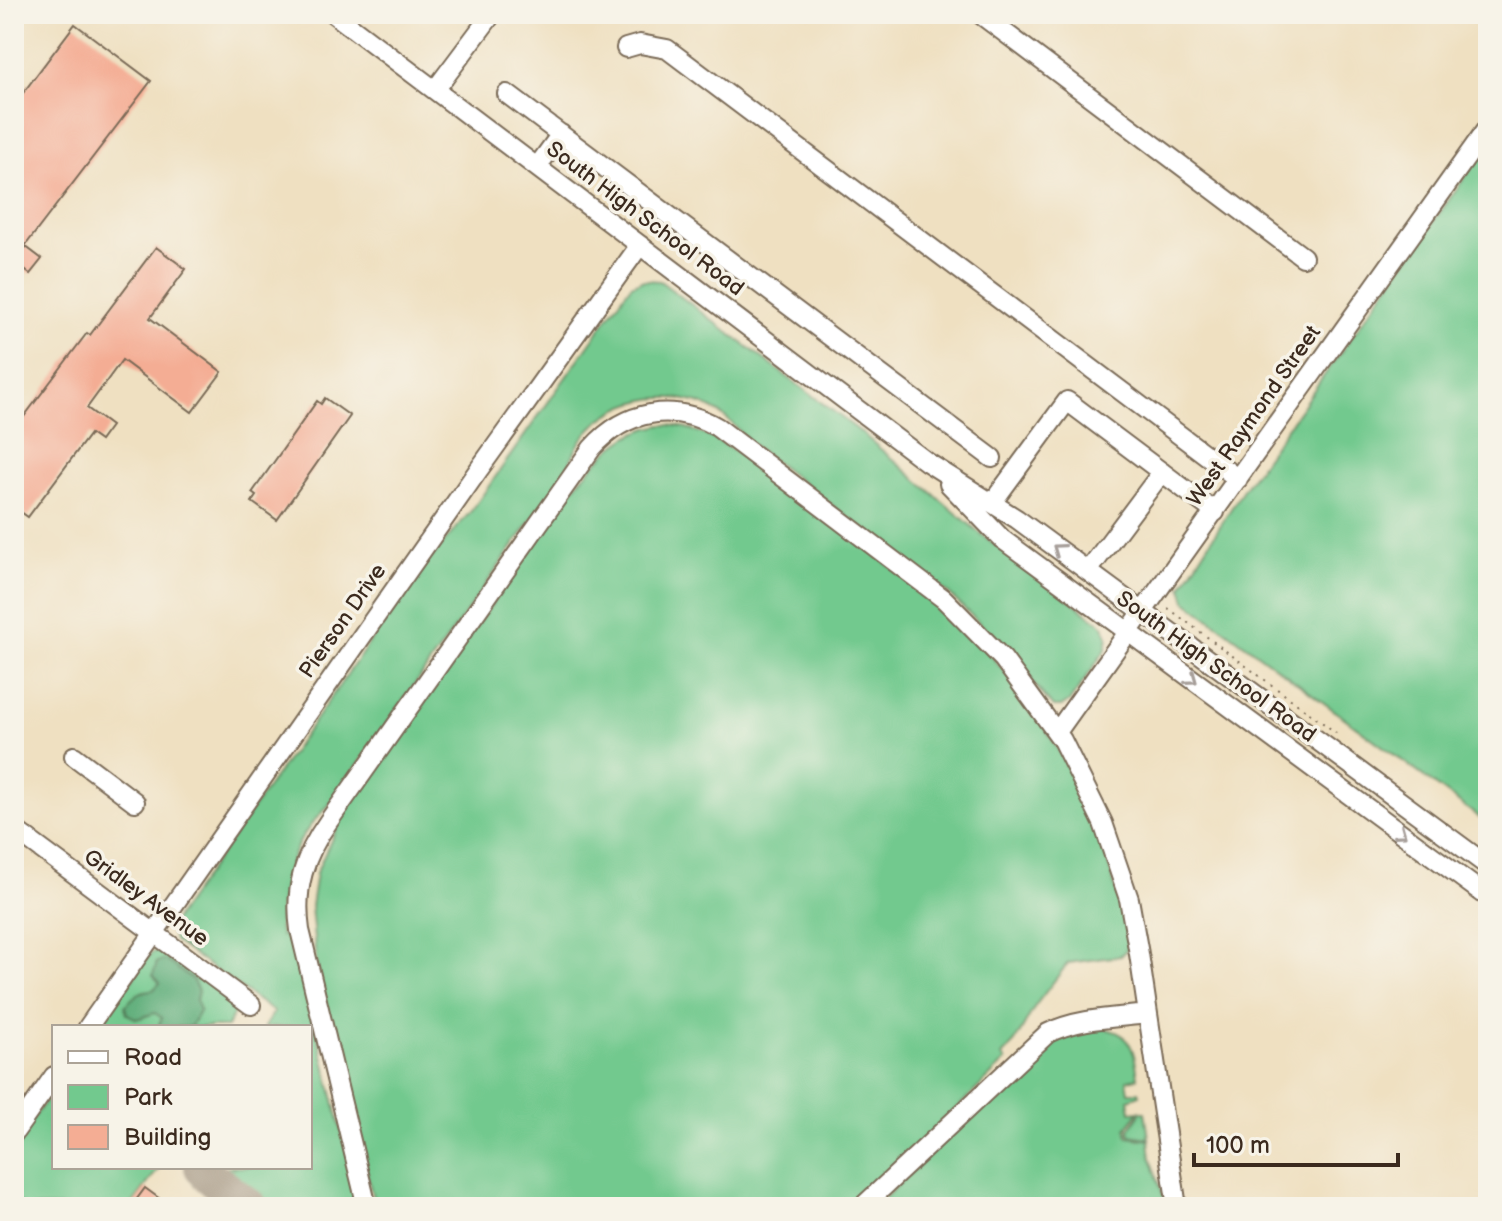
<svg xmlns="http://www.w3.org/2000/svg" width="1502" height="1221" viewBox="0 0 1502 1221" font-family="'Balsamiq Sans',sans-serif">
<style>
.green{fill:#72c98e;stroke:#567a56;stroke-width:2}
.forest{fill:#5dad79;stroke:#4c6c4c;stroke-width:2}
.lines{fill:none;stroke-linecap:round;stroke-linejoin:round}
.taxiway{stroke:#958570;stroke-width:36}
.building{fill:#f4ad94}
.minor-casing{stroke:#7a6a57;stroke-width:22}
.path{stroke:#7a6a57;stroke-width:2;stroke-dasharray:2 6;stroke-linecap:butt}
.minor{stroke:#fff;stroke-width:18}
.oneway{stroke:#a79f9a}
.labels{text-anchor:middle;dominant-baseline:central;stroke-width:7;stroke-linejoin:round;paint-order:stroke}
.street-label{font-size:22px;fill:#3b2a1e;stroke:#f7f3e8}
</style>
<rect width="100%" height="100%" fill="#f7f3e8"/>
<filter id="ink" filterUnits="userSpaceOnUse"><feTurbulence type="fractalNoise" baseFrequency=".0125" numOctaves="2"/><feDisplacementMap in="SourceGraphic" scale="16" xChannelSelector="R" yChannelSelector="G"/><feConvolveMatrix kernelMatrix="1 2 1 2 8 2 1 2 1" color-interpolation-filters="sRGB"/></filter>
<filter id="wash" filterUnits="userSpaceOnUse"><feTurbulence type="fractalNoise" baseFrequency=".006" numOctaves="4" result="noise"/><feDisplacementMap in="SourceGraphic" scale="32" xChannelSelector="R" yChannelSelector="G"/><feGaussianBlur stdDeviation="1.8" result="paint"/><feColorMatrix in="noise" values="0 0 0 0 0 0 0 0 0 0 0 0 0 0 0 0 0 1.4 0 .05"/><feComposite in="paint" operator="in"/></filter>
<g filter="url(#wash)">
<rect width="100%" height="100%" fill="#efe0c1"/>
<!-- green -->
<path class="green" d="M1488,145v679l-302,-223 -4,-14 60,-96z
M644,280l16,1 198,149 123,104 121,90 6,12 -2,13 -36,52 -9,6h-8l-53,-64 -51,-49 -200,-152c-11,-13 -21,-25 -37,-33 -43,-23 -102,-9 -130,30 -7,10 -12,23 -17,34l-235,331c-29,28 -39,48 -47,88 -3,16 -6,27 -2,44l7,-3 18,53 54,221h-91l-50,-40h91v-140h-46l10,-15 -100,-71 -3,-10 1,-8 250,-355 50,-58 159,-225z
M662,425c49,-1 103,48 141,76 58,44 119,85 170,136 84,83 133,195 157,309l-10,10 -52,7 -33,43 -20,36 -13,14 4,5 -152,146h-479l-59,-245 -5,-56 5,-33 28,-61 236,-332c25,-27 44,-49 82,-55z
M159,950h4l68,46 4,15 -8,16h-129l53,-74z
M1092,1028c37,0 42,17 46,50l-11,2 2,12h10l1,3 -11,4 2,13 8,-1 -13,17 2,9 21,3 2,18 16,49h-292l166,-159 22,-14z
M54,1089v78h106l-30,40h-104l-12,-9v-52z
M1141,1112h4l4,26 -19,-3 -1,-6z"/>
<!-- forest -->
<path class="forest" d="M165,960l27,19 6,12 -2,9 4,10 -10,17h-32l4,-9 -7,-5 -18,6 -10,-5 -2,-8c9,-10 15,-16 28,-16l7,-7 -7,-8 4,-13z"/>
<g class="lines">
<!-- taxiway -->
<path class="taxiway" d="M202,1167l6,8 42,32"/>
</g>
<g id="blocks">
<!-- building -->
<path class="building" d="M75,24l76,57 -126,165 17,13 -12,15 -16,-12v-157z
M156,247l30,22 -36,49 72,54 -30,40 -70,-52 -35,48 24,18 -11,15 -10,-7 -62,83 -14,-10v-77l73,-97 3,2z
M325,398l25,18 -73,104 -25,-18 4,-6 -4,-3 65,-92 4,3z
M145,1188l26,19h-40z"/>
</g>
</g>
<g filter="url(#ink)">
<use href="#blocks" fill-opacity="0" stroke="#7a6a57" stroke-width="2"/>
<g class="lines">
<defs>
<path id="minor" d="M334,14l593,448 90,57 471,347
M980,14l323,243
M626,48l14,-4 27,5 571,430
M435,90l57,-76
M507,94l485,364
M537,167l24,-33
M949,484l53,55 486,358
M992,503l75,-102 148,111
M1088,571l74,-99
M1057,732l431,-605
M74,756l61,46
M14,829l237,176
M88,1027l389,-555 163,-227
M14,1133l40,-57
M367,1207l-67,-277c-6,-42 4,-74 28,-108l264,-374c34,-38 81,-46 125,-21l227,172 59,60 59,81 41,83 26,76 10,55 38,253
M862,1207l186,-174c31,-15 67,-15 100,-19"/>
</defs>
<!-- minor casing -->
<use href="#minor" class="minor-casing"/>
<!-- path -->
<path class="path" d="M1168,608l171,127"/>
<!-- minor -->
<use href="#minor" class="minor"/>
</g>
<!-- one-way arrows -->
<defs><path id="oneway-chevron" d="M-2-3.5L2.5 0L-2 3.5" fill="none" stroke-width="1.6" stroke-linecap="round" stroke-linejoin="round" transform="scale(2)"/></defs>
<g class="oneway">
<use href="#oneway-chevron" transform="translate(1058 549) rotate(-144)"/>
<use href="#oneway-chevron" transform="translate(1192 679) rotate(36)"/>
<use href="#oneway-chevron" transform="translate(1401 833) rotate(36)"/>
</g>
</g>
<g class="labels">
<!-- street labels -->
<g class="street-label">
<text transform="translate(645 219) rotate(37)">South High School Road</text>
<text transform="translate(1254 416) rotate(-55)">West Raymond Street</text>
<text transform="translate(343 621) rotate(-55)">Pierson Drive</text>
<text transform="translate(1216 667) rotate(36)">South High School Road</text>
<text transform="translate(146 898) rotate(36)">Gridley Avenue</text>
</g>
</g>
<!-- margin -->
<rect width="1502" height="1221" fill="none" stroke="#f7f3e8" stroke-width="48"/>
<!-- legend -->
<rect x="52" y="1025" width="260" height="144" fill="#f7f3e8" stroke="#aca397" stroke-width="2"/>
<rect x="68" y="1051" width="40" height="12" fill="#ffffff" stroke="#aca397" stroke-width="2"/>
<text x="124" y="1065" font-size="24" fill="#3b2a1e">Road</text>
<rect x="68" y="1085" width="40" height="24" fill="#72c98e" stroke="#aca397" stroke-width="2"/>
<text x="124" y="1105" font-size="24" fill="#3b2a1e">Park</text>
<rect x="68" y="1125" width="40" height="24" fill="#f4ad94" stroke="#aca397" stroke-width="2"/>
<text x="124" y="1145" font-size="24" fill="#3b2a1e">Building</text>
<!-- scale -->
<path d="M1194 1153v12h204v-12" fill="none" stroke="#3b2a1e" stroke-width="4"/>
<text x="1206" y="1153" font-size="24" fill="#3b2a1e" stroke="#f7f3e8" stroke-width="6" paint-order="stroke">100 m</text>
</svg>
